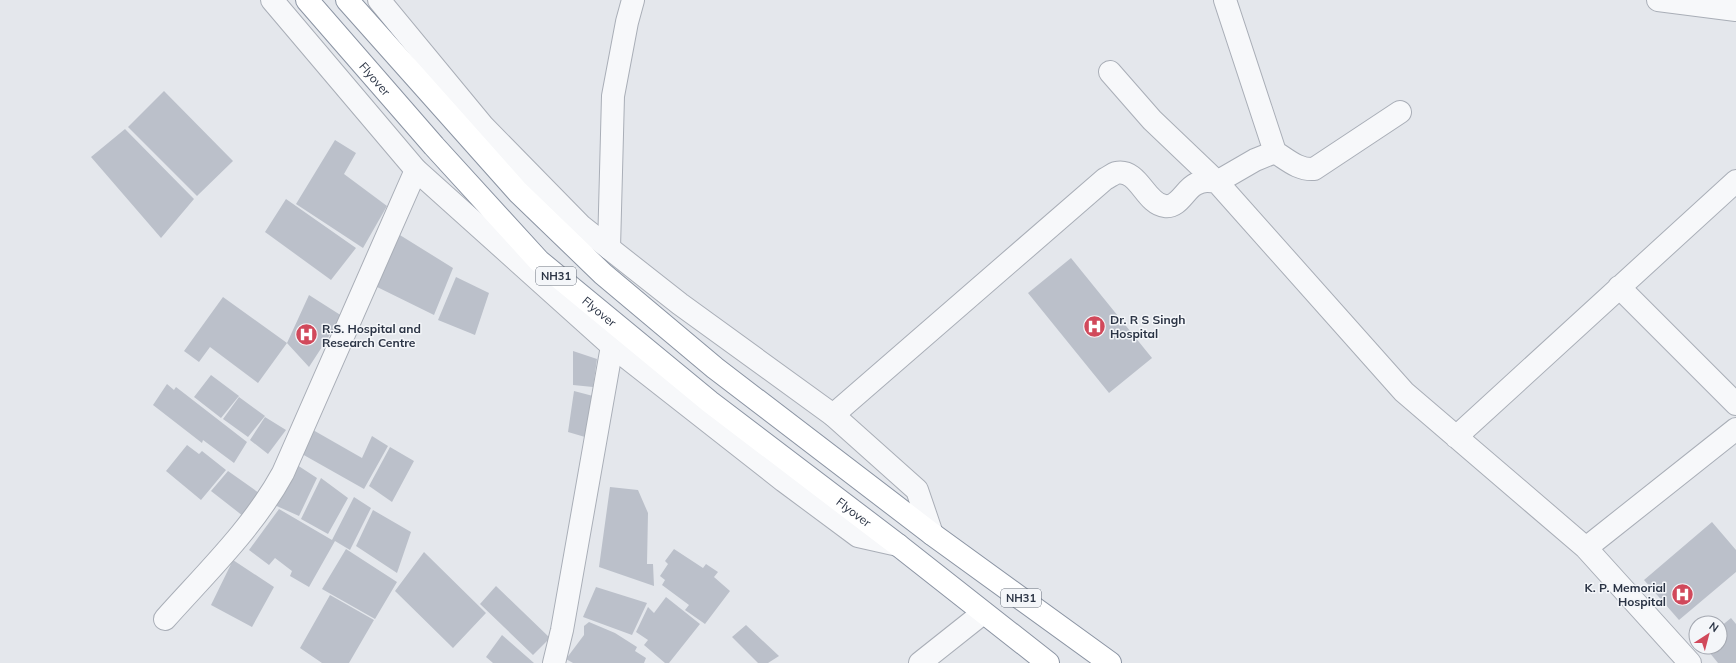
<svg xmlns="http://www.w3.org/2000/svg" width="1736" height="663" viewBox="0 0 1736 663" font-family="Mulish,sans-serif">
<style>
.building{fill:#bbc0ca}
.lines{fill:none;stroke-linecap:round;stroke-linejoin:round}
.minor-casing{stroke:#a9aeb7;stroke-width:24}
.tertiary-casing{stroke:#a9aeb7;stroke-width:24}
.trunk-casing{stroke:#8b94a3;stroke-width:24}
.minor{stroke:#f7f8fa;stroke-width:22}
.tertiary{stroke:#f7f8fa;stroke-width:22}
.trunk{stroke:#fff;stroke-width:22}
.labels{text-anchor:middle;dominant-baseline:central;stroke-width:3;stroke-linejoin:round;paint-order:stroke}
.shield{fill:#f4f6f9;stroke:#676e7b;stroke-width:1}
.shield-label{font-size:11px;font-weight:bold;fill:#2b3445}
.street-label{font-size:12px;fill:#2b3445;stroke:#f4f6f9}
.poi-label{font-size:12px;font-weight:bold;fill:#2b3445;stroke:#f4f6f9;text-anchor:start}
</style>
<rect width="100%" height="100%" fill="#e4e7ec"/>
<!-- building -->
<path class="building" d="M164,91l69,70 -36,35 -69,-69z
M125,129l69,70 -33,39 -70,-81z
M335,140l21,13 -12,21 43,32 -24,42 -67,-44z
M286,199l70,49 -25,32 -66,-48z
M395,232l58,36 -19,47 -63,-31z
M1071,258l81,100 -43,35 -81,-100z
M456,277l33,16 -14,42 -37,-15z
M309,295l33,21 -33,51 -22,-24z
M223,297l64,46 -29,40 -48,-36 -11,15 -15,-11z
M573,351l24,8 -4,28 -20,-2z
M211,375l28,21 -18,22 -27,-21z
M167,384l7,6 2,-3 71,55 -13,21 -31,-23 -1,3 -49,-38z
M574,391l19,5 -8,41 -17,-5z
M239,397l26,19 -17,21 -25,-18z
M265,417l21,13 -18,24 -18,-14z
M313,430l49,28 10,-22 16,10 -24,43 -62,-35z
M187,445l12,9 3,-3 24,19 -25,30 -35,-29z
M390,447l24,14 -22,41 -23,-16z
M294,463l23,15 -18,38 -29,-13z
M228,471l31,22 -16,23 -32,-25z
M321,478l27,20 -20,36 -27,-15z
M610,487l28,3 10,23 -1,51h6l1,22 -55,-19z
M354,497l17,11 -21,42 -15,-9 -26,46 -19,-11 2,-5 -17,-13 -6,7 -20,-15 30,-41 53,31z
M373,510l38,22 -14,41 -41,-27z
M1712,522l24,28v22l-57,48 -35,-40z
M346,549l51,33 -22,37 -53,-30z
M674,549l29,19 3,-4 12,8 -4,5 16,14 -25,33 -20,-14 4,-5 -27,-20 3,-5 -5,-4 8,-12 -3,-3z
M424,552l62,61 -33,35 -58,-57z
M233,560l41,27 -22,40 -41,-22z
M496,586l54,52 -17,17 -53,-51z
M596,587l51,16 -15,32 -49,-18z
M330,595l44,25 -25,43h-27l-22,-15z
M666,597l34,27 -31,39h-4l-21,-18 4,-5 -12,-8 12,-25 6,6z
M1731,618l5,6v39h-18l-13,-16h15v-20z
M589,622l26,11 22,14 -2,4 11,7 -2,5h-71l-7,-4 18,-24v-9z
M746,625l33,31 -11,7h-10l-26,-26z
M502,635l32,28h-41l-7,-6z"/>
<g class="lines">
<defs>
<path id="minor" d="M1225,0l50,152
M1110,72l42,48 65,62 38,-22 20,-8c13,8 23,18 39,17l86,-57
M609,248l4,-152 14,-74 6,-22
M1619,287l117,117
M833,415l272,-236c4,-2 8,-5 11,-6 23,-5 29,31 49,33 14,2 20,-17 31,-22 8,-4 14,-3 21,-2l187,210 182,156
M1456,437l280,-256
M165,619c41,-46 88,-91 118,-146l133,-303
M554,663l8,-33 50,-284
M920,663l63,-50
M1690,663l-104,-115 150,-119"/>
<path id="tertiary" d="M272,0l144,170 196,176 172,135 74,55 40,9
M379,0l104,126 98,100 99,78 153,111 84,75 15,44
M1658,0l78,10"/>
<g id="trunk">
<path id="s1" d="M307,0l127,146 105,115 171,141 188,143 150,118"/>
<path d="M347,0l171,192 85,82 112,94 217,166 178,129"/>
</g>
</defs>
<!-- minor casing -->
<use href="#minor" class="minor-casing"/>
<!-- tertiary casing -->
<use href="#tertiary" class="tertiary-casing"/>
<!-- trunk casing -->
<use href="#trunk" class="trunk-casing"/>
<!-- minor -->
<use href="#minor" class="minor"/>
<!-- tertiary -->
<use href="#tertiary" class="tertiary"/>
<!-- trunk -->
<use href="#trunk" class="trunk"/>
</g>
<!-- icons -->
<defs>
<symbol id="hospital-disc" viewBox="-11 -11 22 22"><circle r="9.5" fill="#d1495b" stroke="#f4f6f9"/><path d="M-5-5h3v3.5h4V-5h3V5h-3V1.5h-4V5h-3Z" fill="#fff"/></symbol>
</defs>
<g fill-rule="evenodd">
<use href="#hospital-disc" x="1082" y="314" width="25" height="25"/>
<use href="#hospital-disc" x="294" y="322" width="25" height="25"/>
<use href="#hospital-disc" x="1670" y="582" width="25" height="25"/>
</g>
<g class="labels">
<!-- shield labels -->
<g class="shield">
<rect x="536" y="267" width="40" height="18" rx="3"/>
<rect x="1001" y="589" width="40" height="18" rx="3"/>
</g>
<g class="shield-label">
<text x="556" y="276">NH31</text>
<text x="1021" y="598">NH31</text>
</g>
<!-- street labels -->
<g class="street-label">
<text stroke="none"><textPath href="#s1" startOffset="104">Flyover</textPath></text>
<text stroke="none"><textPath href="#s1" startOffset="428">Flyover</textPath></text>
<text stroke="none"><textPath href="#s1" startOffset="752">Flyover</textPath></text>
</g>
<!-- poi labels -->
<g class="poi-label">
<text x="1110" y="319">Dr. R S Singh<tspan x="1110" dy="14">Hospital</tspan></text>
<text x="322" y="328">R.S. Hospital and<tspan x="322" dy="14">Research Centre</tspan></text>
<text x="1666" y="587" text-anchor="end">K. P. Memorial<tspan x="1666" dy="14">Hospital</tspan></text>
</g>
</g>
<!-- north arrow -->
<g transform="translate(1708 635) rotate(36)"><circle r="19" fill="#f4f6f9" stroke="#a4a8b1"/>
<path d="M0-3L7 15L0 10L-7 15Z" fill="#d1495b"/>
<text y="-6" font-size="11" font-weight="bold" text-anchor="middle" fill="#2b3445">N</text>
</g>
</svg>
